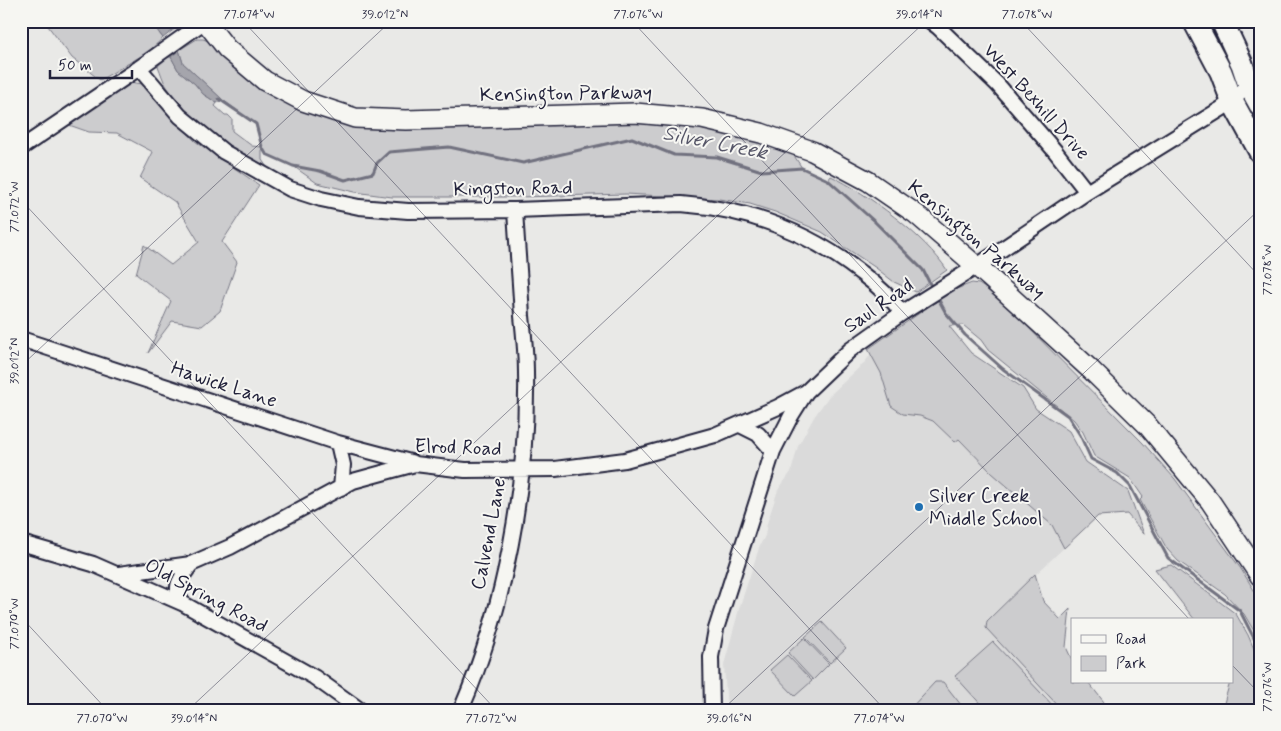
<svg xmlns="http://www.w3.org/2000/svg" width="1281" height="731" viewBox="0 0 1281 731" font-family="Mynerve,sans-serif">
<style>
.built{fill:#dadada}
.green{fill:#ccccce;stroke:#777784}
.water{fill:#a5a5ac;stroke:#71717f}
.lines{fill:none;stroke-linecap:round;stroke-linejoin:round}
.stream{stroke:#71717f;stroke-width:3}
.street-casing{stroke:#22223b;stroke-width:18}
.secondary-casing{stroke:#22223b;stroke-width:22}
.primary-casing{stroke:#22223b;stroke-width:25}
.street{stroke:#f6f6f2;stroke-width:14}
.secondary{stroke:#f6f6f2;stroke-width:19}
.primary{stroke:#f6f6f2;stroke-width:21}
.ticks{fill:none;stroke:#22223b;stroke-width:1;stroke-opacity:0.45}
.poi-dot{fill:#1f6fb2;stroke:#f6f6f2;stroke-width:2}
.labels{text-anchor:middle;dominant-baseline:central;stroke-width:4;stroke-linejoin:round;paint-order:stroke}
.street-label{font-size:20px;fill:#22223b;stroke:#f6f6f2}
.poi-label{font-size:20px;fill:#22223b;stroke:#f6f6f2;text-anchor:start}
.water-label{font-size:21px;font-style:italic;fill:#565668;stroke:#f6f6f2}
.neatline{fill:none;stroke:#22223b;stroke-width:2}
.ticks-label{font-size:12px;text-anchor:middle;fill:#22223b}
</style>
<rect width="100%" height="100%" fill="#e9e9e7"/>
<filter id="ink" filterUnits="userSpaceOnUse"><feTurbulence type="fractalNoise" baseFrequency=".02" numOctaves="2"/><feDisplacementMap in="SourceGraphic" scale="10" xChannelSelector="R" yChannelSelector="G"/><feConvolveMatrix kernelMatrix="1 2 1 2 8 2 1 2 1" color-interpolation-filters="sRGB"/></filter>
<g filter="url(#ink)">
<!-- built -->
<path class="built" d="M909,323l175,206 -97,91 80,90h-340l-3,-45 15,-56 21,-64 5,-9 2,-13 11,-33 13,-18 7,-26 16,-29 15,-21 36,-34 6,-8z"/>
<!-- green -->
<path class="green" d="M37,21h143l-1,6 -7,4 -4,-6 -9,8 4,5 -15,14 -48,28 -28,-22 -24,-32z
M197,39h6l8,3c13,12 25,27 39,38 29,24 65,37 101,45l283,-3 62,6 58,13 39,13 9,14 26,12 3,-4c36,17 95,61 116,94l-31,22 -22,-10 -18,-14 -54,-36 -47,-20 -25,-8 -31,-5 -93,-5 -106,3h-128l-37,-5 -38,-9 -24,-17 -27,-12 -4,-6v12l7,10c-37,-21 -77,-47 -102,-83 -4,-6 -6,-14 -9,-21l10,-9h3l7,13 17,14 8,10 14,9 -2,3 10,9h3l4,4v12l20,15 10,1 -6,-23 -33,-24 -40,-37 -4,-13z
M128,82l15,2 52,57 64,44 -37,57 15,20 -17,49 -18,15 -30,-5 -24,32 23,-52 -35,-27 8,-29 27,20 28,-23 -24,-40 -35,-24 13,-26 -36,-19 -28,-1 -20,-7z
M972,283l7,1 20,14 143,144 33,37 66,90 19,31v41l-16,-27 -19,-20 -47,-33 -11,-12 -27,-49 3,-3 -13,-19 -36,-22 -11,-24 -9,-12 -86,-70 -7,-10 -18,-15 -14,1 22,27 52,35 13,21 33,22 17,31 42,29 16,43 -17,-20 -29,2 -34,32 -12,-23 -60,-52 -33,-34 -4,3 -22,-21 -13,-5 -17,-2 -12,-8 -10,-33 -13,-24 83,-58z
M1171,565l65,49 12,21 12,28v27l-4,20h-34l8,-28h2v-62h-37l-40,-51z
M1035,574l8,27 17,18 10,-10 -4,38 6,13v22h16l20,25 -1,3h-45l-76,-82 1,-7z
M822,622l24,26 -16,15 -25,-26z
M804,638l25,26 -16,16 -25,-27z
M993,642l64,68h-71l-31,-34z
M787,655l25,26 -17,15 -25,-26z
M935,682h8l22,28h-56z"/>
<!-- water -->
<path class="water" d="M150,21c11,0 16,1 22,10l-9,7z
M179,50l4,13 40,37 -6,3 -14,-9 -8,-10 -17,-14 -7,-13z"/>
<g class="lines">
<!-- stream -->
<path class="stream" d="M219,99l37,25 6,23 4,7 27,12 27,5 25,9 28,-7 4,-10 12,-11 60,-5 74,16 109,-25 42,17 43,2 45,14 40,-3 26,12 47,42 48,48 10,20
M936,295l10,18 19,22 38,34 65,47 12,19 11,24 26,14 13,13 38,72 72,53 20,39"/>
<defs>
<path id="street" d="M930,21l8,6 60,58 57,66 32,41
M139,68l41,48 44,36 66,37 31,10 38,8 49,4 107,-1 166,-6c66,5 128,28 180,69 16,12 29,23 41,40
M21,148l118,-80 66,-47
M21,339l317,104 76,20
M740,425l18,9 15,17
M338,443l5,22 -2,23
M21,543l72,21 89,39 132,74 46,33
M119,574l72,-10 39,-17 123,-66 62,-17 50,6 90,-1 70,-9 90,-25 63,-28 28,-15
M182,603c-9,-18 -2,-23 9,-39
M461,710c44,-102 67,-227 65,-337 0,-19 -2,-38 -4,-57 -2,-36 -5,-71 -7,-106
M712,710l-1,-53 5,-28 57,-178 18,-35 15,-24 44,-42 52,-37 75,-47 110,-74 134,-83 11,-8 28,-27"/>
<path id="secondary" d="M205,21l22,28 38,32 38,20 52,17 51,2 229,-7 67,6 59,14 51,18 56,30 48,33 73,63 102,93 57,56 62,75 50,75"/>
<path id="primary" d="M1194,21l27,51 11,29 28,51
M1222,21l20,43 7,21 11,20"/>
</defs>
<!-- street casing -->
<use href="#street" class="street-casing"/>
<!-- secondary casing -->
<use href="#secondary" class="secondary-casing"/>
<!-- primary casing -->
<use href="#primary" class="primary-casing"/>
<!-- street -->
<use href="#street" class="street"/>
<!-- secondary -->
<use href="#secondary" class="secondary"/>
<!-- primary -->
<use href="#primary" class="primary"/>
</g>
</g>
<!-- ticks -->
<path class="ticks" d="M243,21l642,689M632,21l558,599M1021,21l239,256M21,200l475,510M21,366l370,-345M21,617l86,93M1232,665l28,29M188,710l738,-689M722,710l538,-501M1257,710l3,-3"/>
<!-- markers -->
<circle class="poi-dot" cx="919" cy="507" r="5"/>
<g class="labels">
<!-- street labels -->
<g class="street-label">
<text transform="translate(566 94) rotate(-1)">Kensington Parkway</text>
<text transform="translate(1036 102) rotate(48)">West Bexhill Drive</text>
<text transform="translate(513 189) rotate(-1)">Kingston Road</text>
<text transform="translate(976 240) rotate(40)">Kensington Parkway</text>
<text transform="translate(879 306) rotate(-35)">Saul Road</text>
<text transform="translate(224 385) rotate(18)">Hawick Lane</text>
<text transform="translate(458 448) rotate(2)">Elrod Road</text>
<text transform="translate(489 534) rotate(-79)">Calvend Lane</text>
<text transform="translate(206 596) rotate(28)">Old Spring Road</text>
</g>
<!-- poi labels -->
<g class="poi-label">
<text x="929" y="496">Silver Creek<tspan x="929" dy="23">Middle School</tspan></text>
</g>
<!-- water labels -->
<g class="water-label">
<text transform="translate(715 143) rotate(11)">Silver Creek</text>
</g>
</g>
<!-- margin -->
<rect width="1281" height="731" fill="none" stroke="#f6f6f2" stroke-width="55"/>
<!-- legend -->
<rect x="1071" y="618" width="162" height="65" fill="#f6f6f2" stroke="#a1a1a9"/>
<rect x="1081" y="635" width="25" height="8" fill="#f6f6f2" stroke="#a1a1a9"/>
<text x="1116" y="644" font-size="15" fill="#22223b">Road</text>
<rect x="1081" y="656" width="25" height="15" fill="#ccccce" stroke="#a1a1a9"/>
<text x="1116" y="668" font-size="15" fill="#22223b">Park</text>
<!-- scale -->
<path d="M50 70v8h82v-8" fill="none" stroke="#22223b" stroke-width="2.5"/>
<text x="58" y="70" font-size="15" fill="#22223b" stroke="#f6f6f2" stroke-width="4" paint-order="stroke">50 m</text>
<rect x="28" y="28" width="1226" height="676" class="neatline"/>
<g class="ticks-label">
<text x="249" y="18">77.074°W</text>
<text x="385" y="18">39.012°N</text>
<text x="638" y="18">77.076°W</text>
<text x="919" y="18">39.014°N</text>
<text x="1027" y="18">77.078°W</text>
<text transform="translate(14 207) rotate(-90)" y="4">77.072°W</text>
<text transform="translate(1267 270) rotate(-90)" y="4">77.078°W</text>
<text transform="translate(14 361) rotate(-90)" y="4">39.012°N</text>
<text transform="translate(14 624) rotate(-90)" y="4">77.070°W</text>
<text transform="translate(1267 687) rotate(-90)" y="4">77.076°W</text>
<text x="102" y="722">77.070°W</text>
<text x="194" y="722">39.014°N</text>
<text x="491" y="722">77.072°W</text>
<text x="729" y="722">39.016°N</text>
<text x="879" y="722">77.074°W</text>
</g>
</svg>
